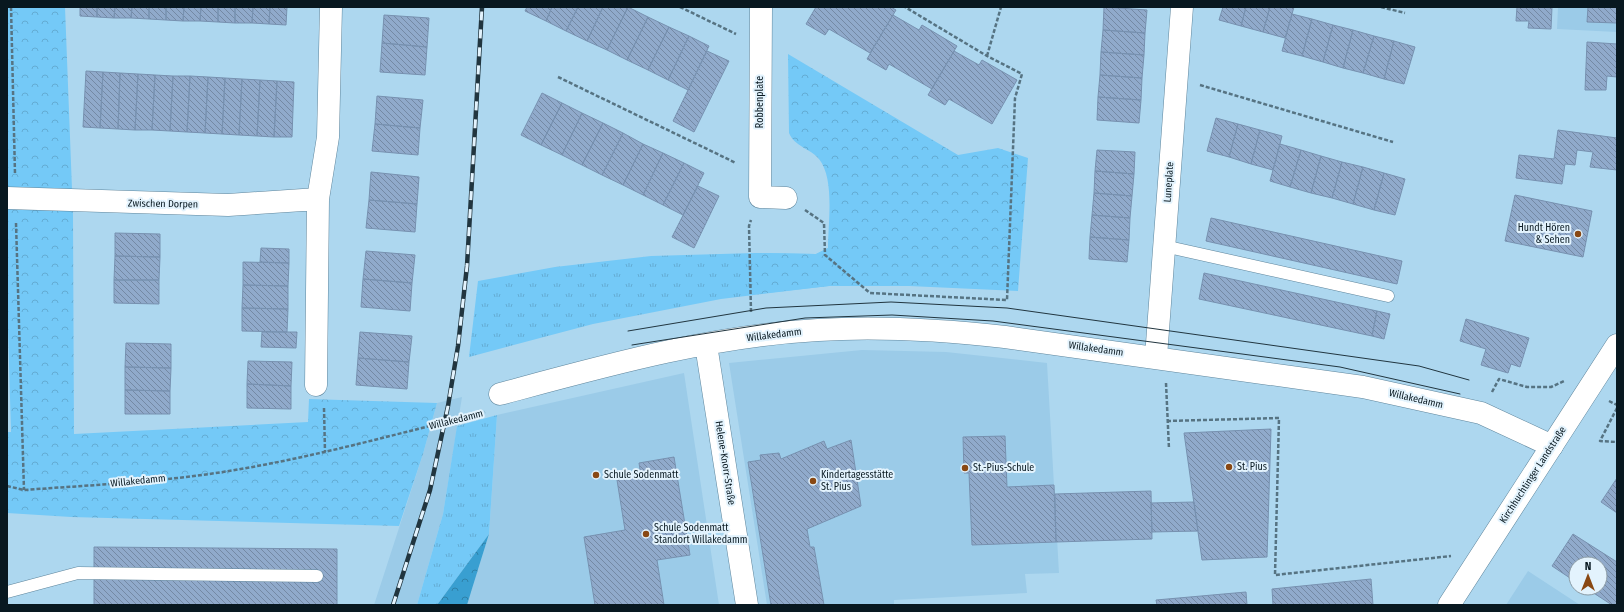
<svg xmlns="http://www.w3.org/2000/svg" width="1624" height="612" viewBox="0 0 1624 612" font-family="'Fira Sans Condensed',sans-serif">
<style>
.built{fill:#9bcbe8}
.grass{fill:url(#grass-tufts)}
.forest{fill:url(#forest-crowns)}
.park{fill:url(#park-crowns)}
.building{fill:url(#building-back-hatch);stroke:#7791b0}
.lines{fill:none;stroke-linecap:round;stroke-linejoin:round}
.lane-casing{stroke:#5e859c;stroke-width:13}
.street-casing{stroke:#5e859c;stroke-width:23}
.secondary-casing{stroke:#5e859c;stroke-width:23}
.path{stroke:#567382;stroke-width:2.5;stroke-dasharray:4 2;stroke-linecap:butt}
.lane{stroke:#fff;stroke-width:12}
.street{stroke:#fff;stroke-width:22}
.secondary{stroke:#fff;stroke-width:22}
.tram{stroke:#21353f;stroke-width:1}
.rail-casing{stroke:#21353f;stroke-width:4.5}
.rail{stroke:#e3f3fd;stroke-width:3;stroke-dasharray:9;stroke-linecap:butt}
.poi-dot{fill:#894813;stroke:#e3f3fd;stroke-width:1.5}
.labels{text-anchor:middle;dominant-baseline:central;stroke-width:4;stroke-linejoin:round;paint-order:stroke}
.street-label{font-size:10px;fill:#081820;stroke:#e3f3fd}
.poi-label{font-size:10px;fill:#081820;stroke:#e3f3fd;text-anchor:start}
</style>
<defs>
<pattern id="grass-tufts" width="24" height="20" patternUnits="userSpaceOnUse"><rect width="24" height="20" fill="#74c9f7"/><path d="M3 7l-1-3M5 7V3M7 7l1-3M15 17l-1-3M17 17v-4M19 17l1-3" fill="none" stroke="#63acd3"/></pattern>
<pattern id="forest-crowns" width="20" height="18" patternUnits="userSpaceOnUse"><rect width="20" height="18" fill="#399fd1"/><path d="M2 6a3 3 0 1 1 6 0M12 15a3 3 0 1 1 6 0" fill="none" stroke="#2e81a9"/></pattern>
<pattern id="park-crowns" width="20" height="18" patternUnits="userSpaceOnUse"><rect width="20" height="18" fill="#74c9f7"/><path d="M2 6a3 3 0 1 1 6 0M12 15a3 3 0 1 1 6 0" fill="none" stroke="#63acd3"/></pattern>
<pattern id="building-back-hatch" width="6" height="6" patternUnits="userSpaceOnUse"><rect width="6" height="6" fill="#90aacb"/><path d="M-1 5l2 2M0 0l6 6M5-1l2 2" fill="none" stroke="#7489a4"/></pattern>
</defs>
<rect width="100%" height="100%" fill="#add7ef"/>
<!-- built -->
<path class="built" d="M1558,7h59v25l-60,-3z
M862,350l84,2 101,11 12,210 -34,1 2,19 -133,7v5h-127l-38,-242z
M684,373l35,232h-252l22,-71 8,-119z
M462,397l-19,117 -26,91h-43l49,-151 14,-51z
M1528,571l52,34h-74z"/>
<!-- grass -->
<path class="grass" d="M828,248l81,38h-80l-108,13 -128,25 -124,33 9,-76 77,-14 96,-11 104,-3 61,1z
M497,415l-8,119 -52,71h-20l26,-91 14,-88z"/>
<!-- forest -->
<path class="forest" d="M489,534l-22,71h-30z"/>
<!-- park -->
<path class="park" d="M7,7h58l8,208 1,219 234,-12 1,-23 128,4 -14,51 -24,72 -328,-9 -64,-4v-81h4l-4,-137z
M788,54l170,101 40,-7 30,10 -10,133 -109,-5h-80l-72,8 -2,-41 61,1 12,-6c0,-25 7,-69 -9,-89 -9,-11 -24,-12 -30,-26z"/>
<!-- building -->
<path class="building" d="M80,7h17v10l-17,-1z
M97,7h18l-1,11 -17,-1z
M115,7h17l-1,11h-17z
M132,7h17v12l-18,-1z
M149,7h17v13l-17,-1z
M166,7h18l-1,14 -17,-1z
M184,7h17l-1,14h-17z
M201,7h17v15l-18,-1z
M218,7h17v16l-17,-1z
M235,7h18l-1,16h-17z
M253,7h17l-1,17 -17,-1z
M270,7h17l-1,18 -17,-1z
M527,7h25l-6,14 -21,-10z
M552,7h26l-12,24 -20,-10z
M578,7h25l-16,34 -21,-10z
M603,7h25l-21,43 -20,-9z
M628,7l20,10 -21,43 -20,-10z
M816,7h75l5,3 -26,43 -41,-24 -4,6 -19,-11z
M1104,7l43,3 -2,23 -42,-3z
M1223,7h23l-5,19 -22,-6z
M1246,7h24l-7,25 -22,-6z
M1270,7h24l-9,31 -22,-6z
M1517,7h35l-1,22 -23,-1 1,-7h-13z
M1588,7h29v16l-30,-1z
M1292,14l20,5 -10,37 -20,-5z
M384,15l45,3 -2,29 -45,-4z
M893,15l26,15 3,-5 35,21 -25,43 -43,-25 -3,6 -19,-11z
M648,17l21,10 -21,43 -21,-10z
M1312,19l21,6 -10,37 -21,-6z
M1333,25l20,5 -10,38 -20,-6z
M669,27l20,9 -21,44 -20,-10z
M1103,30l42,3 -1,22 -43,-3z
M1353,30l21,6 -11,37 -20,-5z
M689,36l20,10 -21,44 -20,-10z
M1374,36l20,5 -10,38 -21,-6z
M1394,41l21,6 -11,37 -20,-5z
M1587,42l30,2v33l-10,-1 -1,14h-21z
M382,43l45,4 -2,28 -45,-3z
M707,51l22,10 -35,71 -21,-11z
M954,51l25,14 3,-5 35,20 -25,44 -43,-25 -4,6 -17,-10z
M1101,52l43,3 -2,23 -42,-3z
M86,71l17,1 -3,56 -17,-1z
M103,72l17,1 -2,56 -18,-1z
M120,73l18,1 -3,56 -17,-1z
M138,74l17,1 -3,55h-17z
M155,75l18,1 -3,55 -18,-1z
M1100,75l42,3 -1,22 -43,-3z
M173,76h17l-3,56 -17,-1z
M190,76l18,1 -3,56 -18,-1z
M208,77l17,1 -3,56 -17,-1z
M225,78l17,1 -3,56 -17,-1z
M242,79l18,1 -3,56 -18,-1z
M260,80l17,1 -3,56 -17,-1z
M277,81l17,1 -2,55h-18z
M542,93l20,10 -21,42 -20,-10z
M377,96l46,4 -3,28 -45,-4z
M1098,97l43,3 -2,23 -42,-3z
M562,103l20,10 -20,42 -21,-10z
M582,113l21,10 -21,42 -20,-10z
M1216,118l22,6 -9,33 -22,-6z
M603,123l20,10 -21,42 -20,-10z
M375,124l45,4 -2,27 -46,-4z
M1238,124l22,6 -9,34 -22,-7z
M1260,130l22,6 -9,34 -22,-6z
M1558,130l59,8v32l-27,-3 3,-15 -16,-2 -2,15 -10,-1 -3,20 -46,-6 3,-23 35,4z
M623,133l20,11 -20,41 -21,-10z
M643,144l20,9 -20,42 -20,-10z
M1280,144l21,6 -11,37 -20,-6z
M1097,150l38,2 -1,22 -39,-3z
M1301,150l20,6 -10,37 -21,-6z
M663,153l21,10 -21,42 -20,-10z
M1321,156l21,6 -10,36 -21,-5z
M1342,162l21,5 -10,37 -21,-6z
M684,163l20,10 -21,42 -20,-10z
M1363,167l21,6 -10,37 -21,-6z
M1095,171l39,3 -2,22 -38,-3z
M371,172l48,5 -2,27 -48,-4z
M1384,173l21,6 -10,36 -21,-5z
M698,186l21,10 -25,52 -22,-11z
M1094,193l38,3 -2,22 -38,-3z
M1515,195l77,16 -9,46 -78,-16z
M369,200l48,4 -2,28 -49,-4z
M1092,215l38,3 -1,22 -39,-3z
M1211,218l191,43 -5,23 -191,-43z
M115,233l45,1v23l-45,-1z
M1090,237l39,3 -2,22 -38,-3z
M261,248l28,1v14l-29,-1z
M366,251l49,4 -3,28 -49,-4z
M115,256l45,1 -1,23h-45z
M243,262l46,1 -1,23 -45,-1z
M1204,273l173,38 -5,25 -173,-37z
M363,279l49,4 -2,28 -49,-4z
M114,280h45v24l-45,-1z
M243,285l45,1v23l-46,-1z
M242,308l46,1 -1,23 -45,-1z
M1377,311l13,3 -6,25 -12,-3z
M1466,319l63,19 -9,29 -9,-3 -3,9 -27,-8 5,-16 -26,-8z
M262,332h35l-1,16 -35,-1z
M360,332l52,4 -3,26 -51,-4z
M126,343l45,1v24l-46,-1z
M358,358l51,4 -2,27 -51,-4z
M248,361l44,1 -1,24 -44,-2z
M125,367l46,1 -1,23 -45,-1z
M247,384l44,2v23l-44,-1z
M125,390l45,1v23h-45z
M1271,429l-4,128 -65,3 -18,-127z
M1005,436l2,51 47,-2 2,57 -84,3 -3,-72h-5l-1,-36z
M851,440l10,66 -54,23 3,18h4l10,58h-53l-23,-143 13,-2 -1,-5 19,-2 2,6 43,-18 3,8z
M674,457l16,98 -33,5 7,45h-69l-11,-68 41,-7 -8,-50 24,-4 -2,-13z
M1617,478v35l-16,-11z
M1151,491l1,48 -96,3 -1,-48z
M1194,502l4,29 -46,1 -1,-29z
M1573,534l44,28v43h-5l-26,-17h14v-24h-24v18l-24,-16z
M94,547l243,2v56h-243z
M1371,579l2,26h-100l-1,-16z
M1246,592l1,13h-90l-1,-5z"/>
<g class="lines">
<defs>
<path id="lane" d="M1164,246l224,50
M7,592l71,-19 239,3"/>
<path id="street" d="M761,7l-1,190 26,1
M7,198l221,7 90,-6 10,-62 3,-130
M706,345l41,260
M1156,357l26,-350
M316,385l2,-186
M500,394c104,-28 210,-58 318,-64 62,-4 125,0 187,7l358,50 118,26 71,33"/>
<path id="secondary" d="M1449,605l168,-260"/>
</defs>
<!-- lane casing -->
<use href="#lane" class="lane-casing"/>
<!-- street casing -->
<use href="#street" class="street-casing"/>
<!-- secondary casing -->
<use href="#secondary" class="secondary-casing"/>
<!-- path -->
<path class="path" d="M11,7l4,167
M680,7l56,27
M1381,7l24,6
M987,56l14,-49
M558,77l178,86
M1200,85l193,57
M805,210l19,13 1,32 45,38 137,7 8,-202 7,-24 -35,-18 -82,-49
M16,223l8,267
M751,312l-2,-86 2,-6
M1166,383l3,66
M1492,392l7,-13 28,8h24l13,-6
M1609,401l8,4
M324,408l1,44
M1617,408l-17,33 17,1
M1167,421l112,-3 -4,157 176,-19
M7,486l17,4c68,-5 137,-8 205,-19 86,-14 171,-38 256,-59"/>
<!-- lane -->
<use href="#lane" class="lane"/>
<!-- street -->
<use href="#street" class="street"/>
<!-- secondary -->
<use href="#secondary" class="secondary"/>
<!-- tram -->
<path class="tram" d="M628,331l138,-23 125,-6 116,6 412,58 50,14
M632,345l173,-27 87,-3 101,6 347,46 120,27"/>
<defs>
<path id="rail" d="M393,605l37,-115 18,-84 10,-60 9,-80 15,-259"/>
</defs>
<!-- rail casing -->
<use href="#rail" class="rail-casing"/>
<!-- rail -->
<use href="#rail" class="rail"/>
</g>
<!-- markers -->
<g class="poi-dot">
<circle cx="1578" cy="234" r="4"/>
<circle cx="1229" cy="467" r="4"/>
<circle cx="965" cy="468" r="4"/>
<circle cx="596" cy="475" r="4"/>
<circle cx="813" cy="481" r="4"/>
<circle cx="646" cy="534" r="4"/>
</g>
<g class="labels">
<!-- street labels -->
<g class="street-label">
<text transform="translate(760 102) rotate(-90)">Robbenplate</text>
<text transform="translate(1169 182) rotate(-86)">Luneplate</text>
<text transform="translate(163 204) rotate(1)">Zwischen Dorpen</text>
<text transform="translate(774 335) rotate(-7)">Willakedamm</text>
<text transform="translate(1096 349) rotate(8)">Willakedamm</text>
<text transform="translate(1416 399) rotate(13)">Willakedamm</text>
<text transform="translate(456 420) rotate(-14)">Willakedamm</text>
<text transform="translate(725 463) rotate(81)">Helene-Knorr-Straße</text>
<text transform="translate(1533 475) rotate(-57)">Kirchhuchtinger Landstraße</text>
<text transform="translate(138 481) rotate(-6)">Willakedamm</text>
</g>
<!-- poi labels -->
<g class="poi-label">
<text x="1570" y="228" text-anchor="end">Hundt Hören<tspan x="1570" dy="12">&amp; Sehen</tspan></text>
<text x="1237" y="467">St. Pius</text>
<text x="973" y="468">St.-Pius-Schule</text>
<text x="604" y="475">Schule Sodenmatt</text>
<text x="821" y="475">Kindertagesstätte<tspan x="821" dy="12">St. Pius</tspan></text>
<text x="654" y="528">Schule Sodenmatt<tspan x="654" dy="12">Standort Willakedamm</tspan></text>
</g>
</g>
<!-- border -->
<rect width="1624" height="612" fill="none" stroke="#081820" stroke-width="16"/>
<!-- north arrow -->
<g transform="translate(1588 576)"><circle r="19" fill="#e3f3fd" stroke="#8b9ba5"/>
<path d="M0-3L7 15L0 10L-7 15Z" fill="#894813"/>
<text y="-6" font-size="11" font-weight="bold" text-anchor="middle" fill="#081820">N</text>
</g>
</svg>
